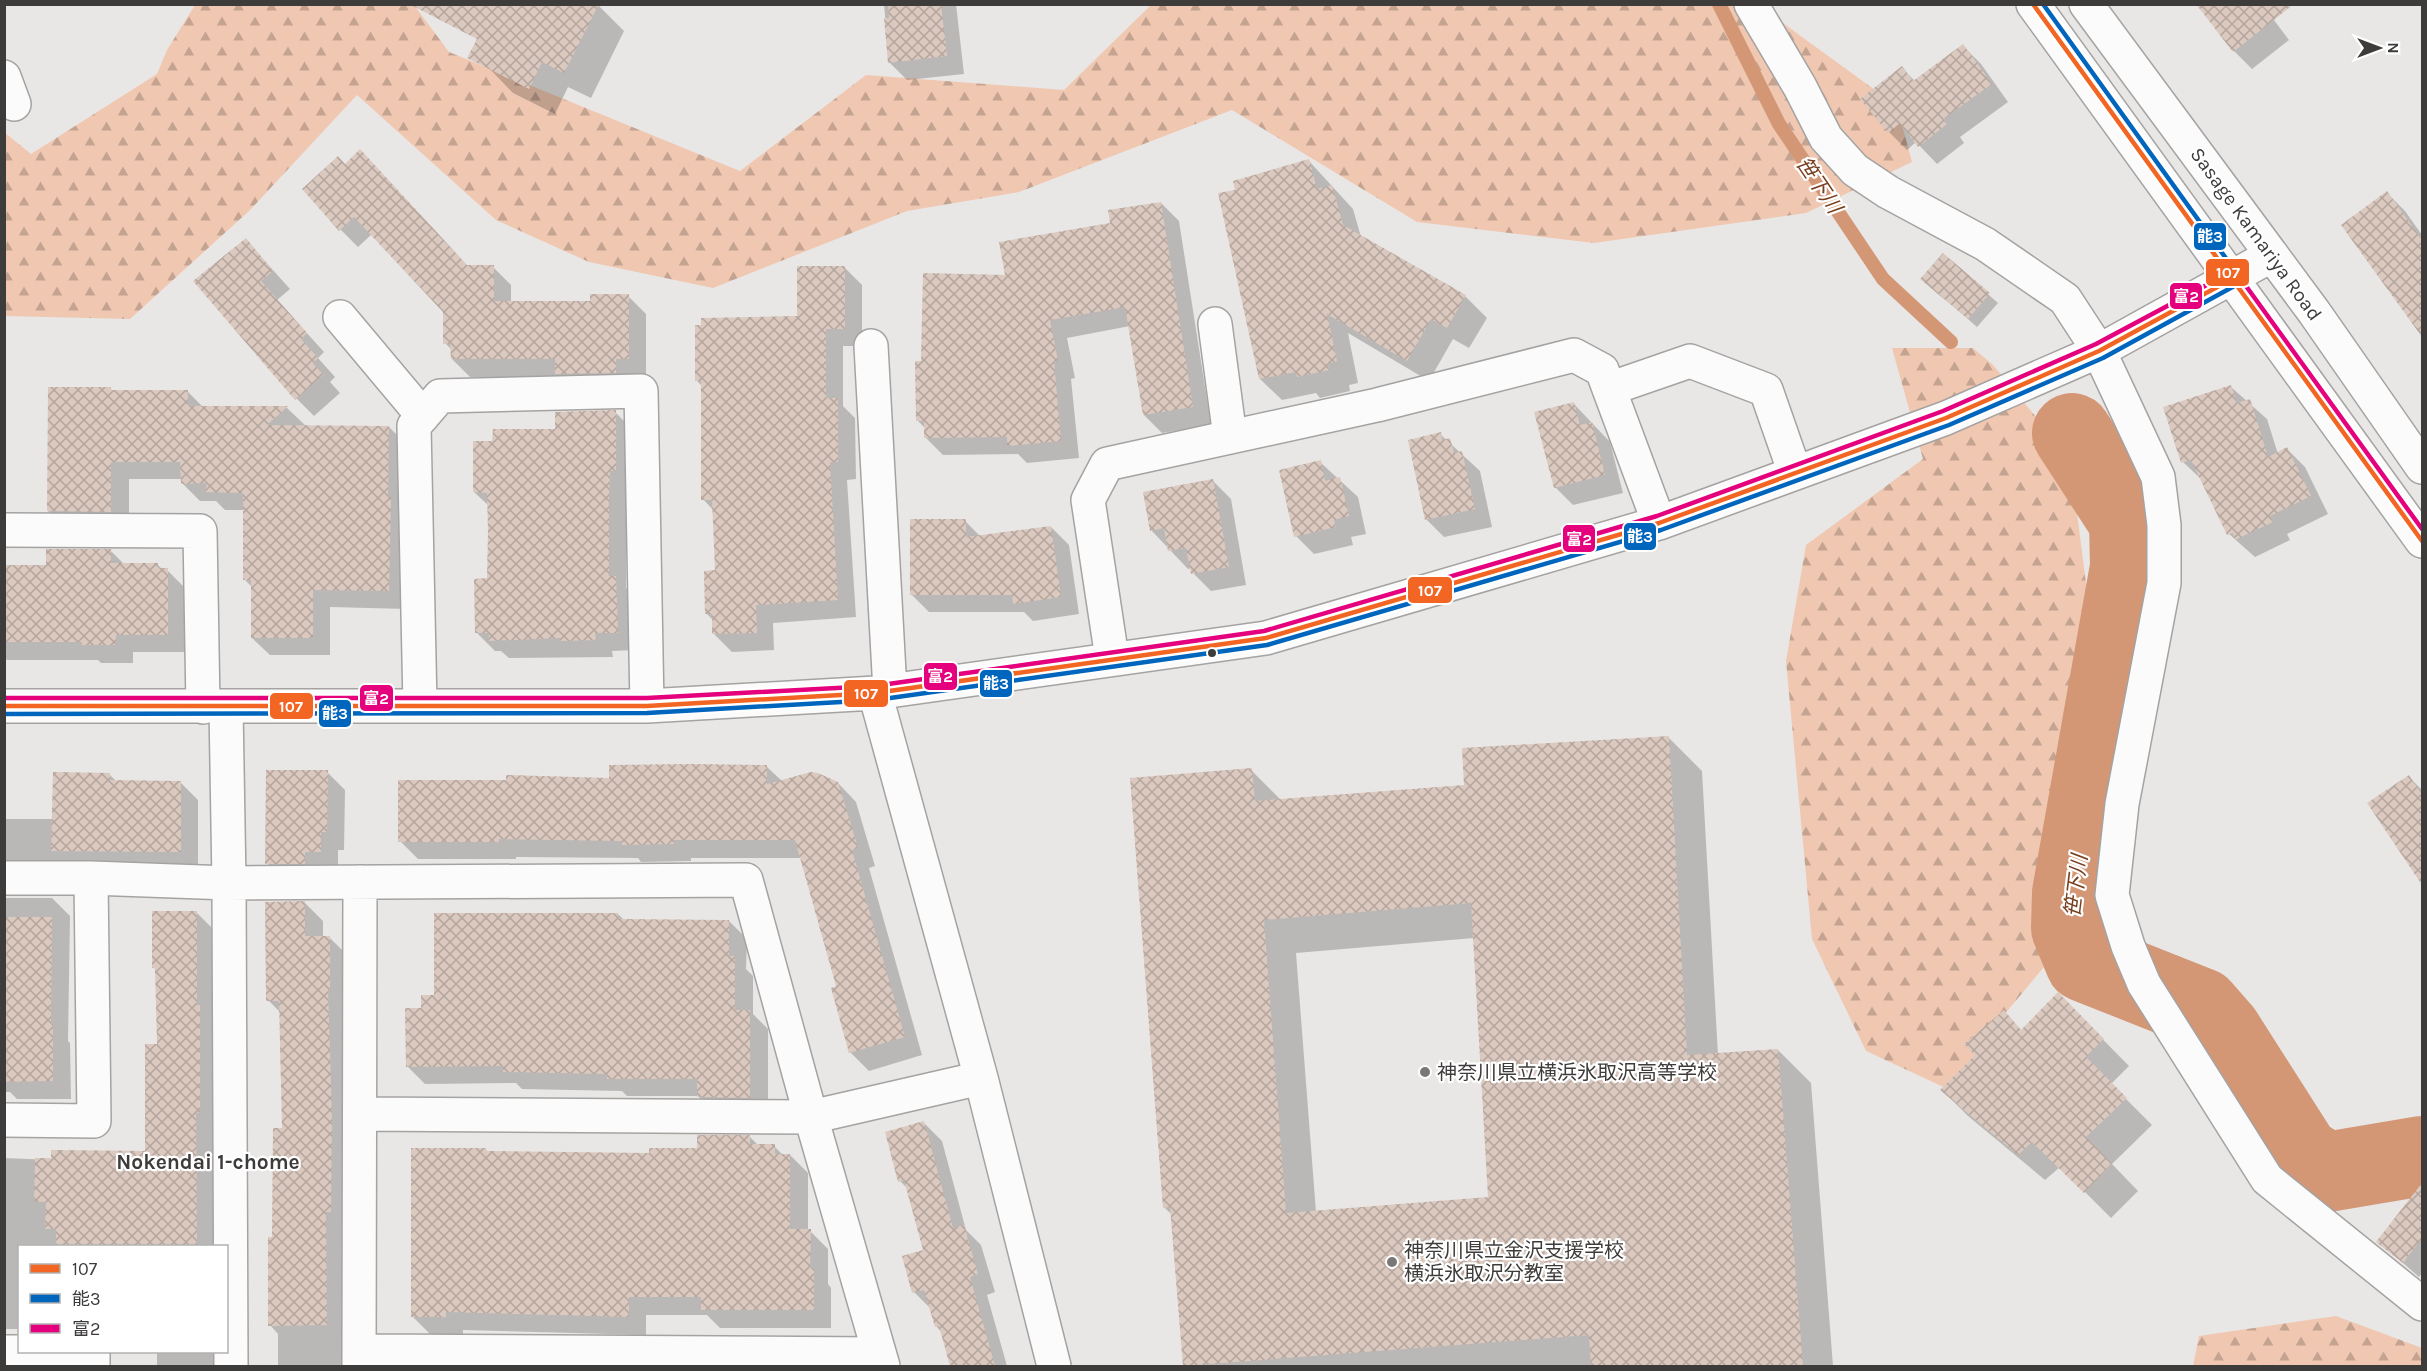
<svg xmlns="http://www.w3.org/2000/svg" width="2427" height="1371" viewBox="0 0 2427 1371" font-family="Karla,'Noto Sans JP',sans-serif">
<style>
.forest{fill:url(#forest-firs)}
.shadow{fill:#0003;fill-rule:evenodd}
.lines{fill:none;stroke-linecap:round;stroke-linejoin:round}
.stream{stroke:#d39776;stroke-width:14}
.river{stroke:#d39776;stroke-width:80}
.building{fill:url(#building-cross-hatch);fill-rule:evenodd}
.minor-casing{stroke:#a5a3a1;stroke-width:36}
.minor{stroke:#fcfbfb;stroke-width:33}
.bus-1-casing{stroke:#fff;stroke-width:9}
.bus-2-casing{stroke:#fff;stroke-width:9}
.bus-3-casing{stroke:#fff;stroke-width:9}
.bus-1{stroke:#f26522;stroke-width:4.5}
.bus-2{stroke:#0065bd;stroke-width:4.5}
.bus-3{stroke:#e5007d;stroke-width:4.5}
.bus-dot{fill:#3e3c3b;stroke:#fff;stroke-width:2}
.poi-dot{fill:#7a7876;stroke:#fff;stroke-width:2}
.labels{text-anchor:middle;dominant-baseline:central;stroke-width:4.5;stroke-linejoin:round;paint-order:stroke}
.street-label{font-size:20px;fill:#3e3c3b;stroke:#fff}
.poi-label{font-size:20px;fill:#3e3c3b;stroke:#fff;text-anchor:start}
.water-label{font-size:21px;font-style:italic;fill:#79401f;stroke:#fff}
.neighbourhood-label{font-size:21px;font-weight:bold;fill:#3e3c3b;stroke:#fff}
.line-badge{stroke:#fff;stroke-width:2}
.badge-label{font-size:16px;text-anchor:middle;font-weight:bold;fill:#fff}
</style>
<defs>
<pattern id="forest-firs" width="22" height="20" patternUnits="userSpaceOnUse" patternTransform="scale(1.5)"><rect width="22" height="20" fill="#f0c7b1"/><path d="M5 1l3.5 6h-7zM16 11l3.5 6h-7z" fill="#c4a391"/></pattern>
<pattern id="building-cross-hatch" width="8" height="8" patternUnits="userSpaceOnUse" patternTransform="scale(1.5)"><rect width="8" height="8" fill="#dbc9bf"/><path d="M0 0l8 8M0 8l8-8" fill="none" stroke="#b3a49c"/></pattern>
</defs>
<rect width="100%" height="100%" fill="#e9e7e5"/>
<!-- forest -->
<path class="forest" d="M195,5h219l35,47 291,119 126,-96 198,15 87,-85h607l139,101 15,56 -106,51 -212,30 -177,-21 -185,-112 -213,82 -112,19 -194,77 -124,-26 -93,-42 -139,-125 -108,116 -119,108 -125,-3v-183l26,21 126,-80 10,-24z
M1892,348h81l20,17 77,93 17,133 42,167 -45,161 -81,97 -40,80 -97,-45 -54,-112 -26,-278 20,-116 117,-86z
M2336,1316l86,32v18h-229l6,-30z"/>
<!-- shadow -->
<path class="shadow" d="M597,4l27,27 -33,67 -23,-11 -13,27 -42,-21 -26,-27z
M884,4h72l8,70 -57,6 -18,-18z
M2262,4l27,36 -37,29 -18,-18z
M1963,46l18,18 27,38 -48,35 4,6 -27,21 -21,-22 -9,8 -18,-18 13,-64 13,13z
M1309,161l44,48 8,28 104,59 22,22 -18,30 -16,-9 -24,42 -81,-48 10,50 -9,2 1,6 -30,7 -4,-5 -34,7 -22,-21 -23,-187z
M345,165l123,102h25l18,18v18h81l36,-7 18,18v63h-176l-18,-18v-9l-7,-7 -1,-31 -72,-78 -14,13 -18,-18z
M2387,193l18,18 17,24v96l-10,-11z
M1161,203l18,18 32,204 -49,8 -18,-18 -14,-89 -63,12 8,40 -4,1 8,79 -52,5 -9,-9 -75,1 -18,-18v-9l-7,-7 5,-58 83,-87 106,-52z
M246,240l44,49 -13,11 47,52 -6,6 17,19 -5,5 10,11 -26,23 -18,-18z
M1943,255l55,48 -21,24 -46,-40z
M844,267l18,18v61h-19v60l12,12 1,61 -9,1 9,137 -83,6 1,27 -42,2 -18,-18 -1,-14 -7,-7 10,-41 -3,-62 -10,-11v-112l-6,-6 101,-63z
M2231,387l36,32 11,35 9,-5 18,18 23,47 -41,20 3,6 -35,17 -26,-23 -27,-54 -19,-18z
M111,389l3,3h74l16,16h83l19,18 83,1 18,18v164l-77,-2v48h-60l-18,-17v-51l-7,-7v-70h-20l-9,-9h-16l-18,-18v-4h-53v50h-63l-18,-18z
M1574,404l36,38 13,51 -50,12 -18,-18z
M615,412l18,18 -7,82v76l7,7 2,55 -23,1 1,6 -104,1 -8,-7h-6l-18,-18 12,-53v-74l-15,-14 20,-50 62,-12z
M1440,434l40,37 12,56 -48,10 -18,-18z
M1320,462l38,35 8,37 -15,3 2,8 -39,9 -18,-18z
M1213,481l18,18 15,86 -35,6 -18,-18 -2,-5 -3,1 -37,-39z
M965,521l16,16 70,-10 18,18 10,69 -46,7 -9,-9h-95l-18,-18z
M111,551l13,13h33l6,6h4l18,18v64h-52v11h-32l-3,-3h-91l-3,-3v-90h44z
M1669,738l33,33 16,284 60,-5 33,33 22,283h-649l-12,-151 -8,-8 87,-437 31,31 183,-15zM1474,938l15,260 -173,14 -20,-259z
M767,767l15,14 56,2 18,19 19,64 -6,2 53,187 -53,16 -18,-18 -18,-64 5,-2 -37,-129h-110v3l-50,1 -3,-4 -122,-1v2h-98l-18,-18 210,-62z
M327,772l18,18 -1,60h-6v19l-53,12 -18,-18z
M109,774l7,7 64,1 18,18v70l-194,20v-71h49z
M2409,777l13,13v87l-9,-9z
M4,898h48l18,18 -2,125 2,2 1,56h-54l-7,-7h-6z
M305,903l18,18v16h6l18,18 -3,411h-66v-32l-8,-9 3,-86 11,-109 -3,-117 -13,-13z
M196,912l18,18 3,200h-4l1,116h-194v83h-16v-171l49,2 94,-7 11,-108 -1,-74 -3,-3z
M618,914l6,6 105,1 18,18 -1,30 7,7v38l15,15v86h-52l-18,-19h-71l-5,-5 -100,-2 -6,-6 -91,1 -18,-18 16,-57 12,-12z
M2058,994l71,72 -18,18 41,41 -40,39 26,27 -27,27 -51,-51 -15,13 -77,-64 -26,-26 35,-35 27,-43 18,19z
M924,1123l18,18 24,89 15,15 14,47 -8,3 20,71h-55l-10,-33 -6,-7 -5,-17 -17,-17 11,-41 -18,-63 -7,-7z
M750,1137l9,9h15l9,9h7l18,18v58h2l18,18v35l3,4v40h-111l-13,-13h-61v20l-183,-5v5h-32l-18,-18 72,-168 4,4 161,1 48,-4z
M2406,1206l16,13v54l-3,4 -41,-36z
M157,1352h60v14h-60z"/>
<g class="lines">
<!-- stream -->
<path class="stream" d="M1719,4l60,120 104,155 68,63"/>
<!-- river -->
<path class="river" d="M2072,433l57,88 1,46 -58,326 -1,35 14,34 116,46 21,24 79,124 26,16 95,-16"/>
</g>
<!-- building -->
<path class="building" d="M409,4h190l-35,69 -22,-11 -13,27 -62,-31 10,-19z
M888,4h53l6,52 -59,7 -4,-45h5z
M2196,4h98l-61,48z
M1963,44l29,40 -49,35 4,5 -29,23 -18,-24 -12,10 -28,-34 42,-33 11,15z
M360,149l107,116h27v36h96v-7h39v65h-13v14l-61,1v-15h-104l-1,-15h-7v-32l-89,-95 -15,14 -37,-42 36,-33 7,8z
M1309,159l8,30 15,-4 11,40 123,70 -19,33 -16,-9 -24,42 -80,-47 10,47 -9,3 1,6 -32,7 -1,-5 -37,7 -41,-186 17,-3 -2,-9z
M2387,191l35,49v97l-81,-112z
M1161,202l32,205 -50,8 -18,-108 -75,13 8,41h-4l7,80 -54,5v-9l-83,1v-17h-8l-1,-60h6l2,-88 82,2 -6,-33 111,-19 -2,-13z
M246,238l27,33 -12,10 46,52 -6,6 17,19 -5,5 10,12 -28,25 -102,-119z
M1943,253l47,40 -22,26 -48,-40z
M797,266h48v63h-19v69h12v64h-8l8,138 -82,5 1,28 -45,1v-20h-7l-1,-43 11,-1 -3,-70h-11v-119h-6v-56h6v-7l96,-2z
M2231,385l6,18 13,-4 18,58 19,-10 24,49 -41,20 3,6 -38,18 -2,-7 -6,2 -36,-75 -10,3 -18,-56z
M48,387h63v3h77v16h100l-21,19 122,1 -1,71h3l-2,94 -76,-1v48h-62v-58h-8v-87l-38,-1 2,-9 -26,1 -1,-22h-69v50l-64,-1z
M1574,402l6,23 12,-3 13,53 -51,13 -20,-76z
M616,410v61h-6l-1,23v82h7l2,57h-23l1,7 -36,1v-3l-71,3v-8h-14l-1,-54 13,-1 1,-47 -1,-38 -14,-1v-51h19l1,-12h62v-17z
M1441,432l1,8 8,-2 4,15 8,-2 13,58 -50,11 -17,-80z
M1321,460l4,21 15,-4 9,39 -15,4 2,7 -42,10 -15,-67z
M1213,479l16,88 -38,7 -5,-26 -18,3 -4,-23 -14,3 -7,-39z
M910,519h56v18l85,-11 10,71 -48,7 -1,-9h-102z
M46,549h65v14h47v5h10v67h-52v10h-34v-3h-78v-77h42z
M1669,736l18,319 91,-6 25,317h-212l-2,-31 -406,31 -13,-159 -7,1 -33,-430 122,-10 3,33 209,-16 -2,-37zM1471,903l17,294 -202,16 -22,-293z
M692,764l75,1v19l44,-12 7,1 20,9 20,66 -6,2 53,187 -56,16 -18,-65 5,-2 -41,-146h-121v4l-52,1v-4l-123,-2v3h-101v-62h108v-5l103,3v-13z
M266,770h62l-1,62h-6v20h-16v12h-40z
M53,772l57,1v7l71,1v71l-130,-1z
M2409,775l13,20v90l-55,-82z
M305,901v35h25v53h-2l4,131 -1,92h-5l1,113 -59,1v-89h4l1,-109h9l-3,-127h-13l-1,-99z
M152,911h45v94h3v108h-4l1,133h-141v-17h-11l1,-27h-12l1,-44h16v-8l94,1v-107h12l-2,-76h-3z
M434,913h184v6l111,1v36h6v54h15v88l-53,-1v-18h-90v-5l-104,-2v-6l-97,1 -1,-59h16v-13h13z
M4,917h48l-1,107h2v57l-49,1z
M2058,992l46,47 -18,18 41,41 -41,39 26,26 -28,30 -52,-51 -14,13 -78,-65 35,-35 -11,-11 40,-34 17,20z
M924,1121l29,107 11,-3 14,49 -8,3 25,89h-45l-11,-40 -4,1 -11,-37 -12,3 -10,-37 21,-6 -19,-70 -6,2 -13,-50z
M697,1135h53v9h25v10h15v75h21l-1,39h4v42h-113v-13h-72v20l-183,-5v5h-35v-169h75v3l163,2v-5h48z
M2422,1183v55l-19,25 -27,-21z"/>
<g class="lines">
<defs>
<path id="minor" d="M1751,4l49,83 26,51 29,32 33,22 97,52 80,55 34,52 59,126 6,48v58l-42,221 -10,91 16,51 16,38 123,195 155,125
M2033,4l389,537
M2086,4l228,308 108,155
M4,77l10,27
M340,317l83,99
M1215,324l15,113
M871,346l19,345
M1609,389l81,-28 76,29 29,83
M4,530l196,1 3,176
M1112,658l-24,-158 19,-36 270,-59 197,-50 28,15 57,153
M875,693l106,385 73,288
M4,706h643l228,-13 391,-55 393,-115 287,-105 153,-67 173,-96
M420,706l-6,-280 26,-30 201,-5 6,315
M226,707l3,176 2,483
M4,878h87l3,243 -90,-1
M91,878l138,5 517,-3 65,237 72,249
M361,1114l450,3 170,-39
M360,1351l519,3
M4,1352h89v14
M359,1366l1,-484"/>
</defs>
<!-- minor casing -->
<use href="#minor" class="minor-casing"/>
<!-- minor -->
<use href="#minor" class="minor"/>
<defs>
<path id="bus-1" d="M2033,4l389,537
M4,706h643l228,-13 391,-55 393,-115 287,-105 153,-67 133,-72"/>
<path id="bus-2" d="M4,714l643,-1 229,-13 391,-55 394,-115 288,-105 154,-67 135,-74v-9l-195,-271"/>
<path id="bus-3" d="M4,698h643l227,-12 390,-55 393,-115 286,-105 153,-67 135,-72 7,3 184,254"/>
</defs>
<!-- bus-1 casing -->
<use href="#bus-1" class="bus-1-casing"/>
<!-- bus-2 casing -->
<use href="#bus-2" class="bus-2-casing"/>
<!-- bus-3 casing -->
<use href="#bus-3" class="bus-3-casing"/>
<!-- bus-1 -->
<use href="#bus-1" class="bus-1"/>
<!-- bus-2 -->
<use href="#bus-2" class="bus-2"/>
<!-- bus-3 -->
<use href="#bus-3" class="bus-3"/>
</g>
<!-- markers -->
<circle class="bus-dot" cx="1212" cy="653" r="5"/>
<g class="poi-dot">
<circle cx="1425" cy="1072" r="6"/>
<circle cx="1392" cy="1262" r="6"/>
</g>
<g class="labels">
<!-- street labels -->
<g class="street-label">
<text transform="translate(2256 234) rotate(54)">Sasage Kamariya Road</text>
</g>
<!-- poi labels -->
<g class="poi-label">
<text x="1437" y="1072">神奈川県立横浜氷取沢高等学校</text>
<text x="1404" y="1250">神奈川県立金沢支援学校<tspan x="1404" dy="23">横浜氷取沢分教室</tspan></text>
</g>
<!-- water labels -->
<g class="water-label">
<text transform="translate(1819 185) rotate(56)">笹下川</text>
<text transform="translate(2076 886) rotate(-83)">笹下川</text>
</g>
<!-- neighbourhood labels -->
<g class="neighbourhood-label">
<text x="208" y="1162">Nokendai 1-chome</text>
</g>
</g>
<g class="line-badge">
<rect x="2193" y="222" width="34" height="29" rx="6" fill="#0065bd"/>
<rect x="2205" y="258" width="45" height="29" rx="6" fill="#f26522"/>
<rect x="2169" y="282" width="34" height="28" rx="6" fill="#e5007d"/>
<rect x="1623" y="522" width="34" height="29" rx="6" fill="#0065bd"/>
<rect x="1562" y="524" width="34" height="29" rx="6" fill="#e5007d"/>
<rect x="1407" y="576" width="46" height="28" rx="6" fill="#f26522"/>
<rect x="923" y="662" width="35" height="29" rx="6" fill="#e5007d"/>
<rect x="979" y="669" width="34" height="29" rx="6" fill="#0065bd"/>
<rect x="843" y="679" width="46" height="29" rx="6" fill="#f26522"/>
<rect x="359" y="684" width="35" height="28" rx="6" fill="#e5007d"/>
<rect x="269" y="692" width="45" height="28" rx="6" fill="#f26522"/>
<rect x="318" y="699" width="34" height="29" rx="6" fill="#0065bd"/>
</g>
<g class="badge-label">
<text x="2210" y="242">能3</text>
<text x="2228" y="278">107</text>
<text x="2186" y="302">富2</text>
<text x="1640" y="542">能3</text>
<text x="1579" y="545">富2</text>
<text x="1430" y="596">107</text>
<text x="940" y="682">富2</text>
<text x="996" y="689">能3</text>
<text x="866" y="699">107</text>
<text x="376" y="704">富2</text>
<text x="291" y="712">107</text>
<text x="335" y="719">能3</text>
</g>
<!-- border -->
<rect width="2427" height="1371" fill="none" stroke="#3e3c3b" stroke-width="12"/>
<!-- legend -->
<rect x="18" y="1245" width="210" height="108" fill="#ffffff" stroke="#b2b1b1" stroke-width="1.5"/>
<rect x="30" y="1264" width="30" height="9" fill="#f26522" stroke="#b2b1b1" stroke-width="1.5"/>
<text x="72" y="1275" font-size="18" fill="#3e3c3b">107</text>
<rect x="30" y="1294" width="30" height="9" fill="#0065bd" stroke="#b2b1b1" stroke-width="1.5"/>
<text x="72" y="1305" font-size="18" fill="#3e3c3b">能3</text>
<rect x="30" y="1324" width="30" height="9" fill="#e5007d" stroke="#b2b1b1" stroke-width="1.5"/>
<text x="72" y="1335" font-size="18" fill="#3e3c3b">富2</text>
<!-- north arrow -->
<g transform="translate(2379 48) rotate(90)" stroke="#ffffff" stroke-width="4.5" paint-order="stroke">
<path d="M0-4.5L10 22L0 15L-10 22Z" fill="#3e3c3b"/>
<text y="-9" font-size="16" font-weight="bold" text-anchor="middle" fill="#3e3c3b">N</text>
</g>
</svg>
